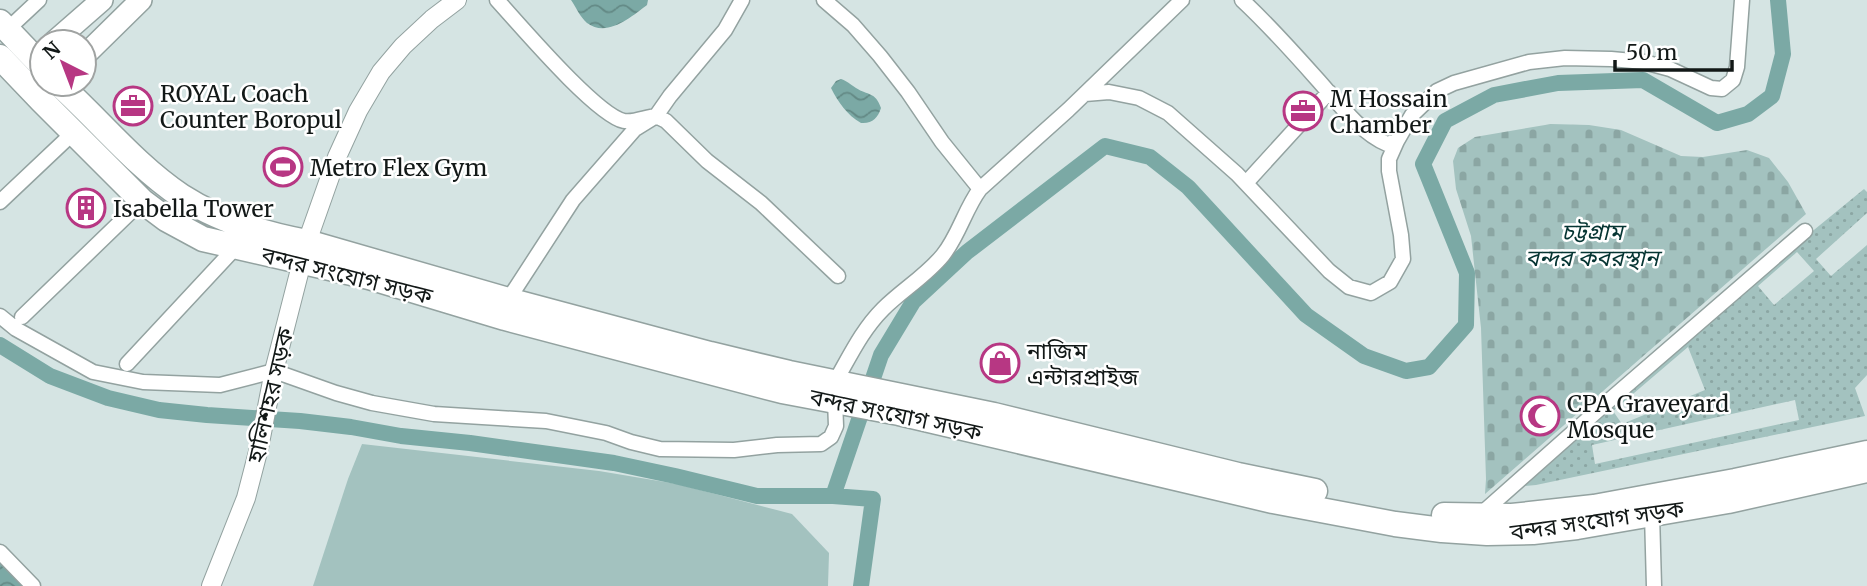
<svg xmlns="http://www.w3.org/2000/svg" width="1867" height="586" viewBox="0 0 1867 586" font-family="Merriweather,'Noto Sans Bengali',serif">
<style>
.grass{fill:#a3c2bf}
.cemetery{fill:url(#cemetery-stones)}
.park{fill:url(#park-dots);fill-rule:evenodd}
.water{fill:url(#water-waves)}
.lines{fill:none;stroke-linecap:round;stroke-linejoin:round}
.canal{stroke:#7ba9a5;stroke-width:16}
.minor-casing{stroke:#93a2a0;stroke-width:17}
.tertiary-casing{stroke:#93a2a0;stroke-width:20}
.secondary-casing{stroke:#93a2a0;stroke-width:24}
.trunk-casing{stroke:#93a2a0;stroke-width:27}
.minor{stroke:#fff;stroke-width:14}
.tertiary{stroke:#fff;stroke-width:18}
.secondary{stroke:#fff;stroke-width:21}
.trunk{stroke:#fff;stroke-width:24}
.labels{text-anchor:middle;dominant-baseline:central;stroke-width:5;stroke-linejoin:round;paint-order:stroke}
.poi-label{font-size:23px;fill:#121817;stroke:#fff;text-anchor:start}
.park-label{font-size:23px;font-style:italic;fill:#053432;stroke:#fff}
.street-label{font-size:23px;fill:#121817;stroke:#fff}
</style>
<defs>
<pattern id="cemetery-stones" width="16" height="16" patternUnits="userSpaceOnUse" patternTransform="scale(1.75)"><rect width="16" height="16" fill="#a3c2bf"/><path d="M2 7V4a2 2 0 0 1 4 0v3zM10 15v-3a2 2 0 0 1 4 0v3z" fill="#8ba6a3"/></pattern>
<pattern id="park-dots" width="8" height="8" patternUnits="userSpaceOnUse" patternTransform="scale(1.75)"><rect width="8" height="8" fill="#a3c2bf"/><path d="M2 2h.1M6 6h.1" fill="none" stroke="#8ba6a3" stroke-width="1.8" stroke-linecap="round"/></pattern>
<pattern id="water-waves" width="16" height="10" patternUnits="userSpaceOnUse" patternTransform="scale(1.75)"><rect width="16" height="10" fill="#7ba9a5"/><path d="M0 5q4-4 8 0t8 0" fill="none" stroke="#638985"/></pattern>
</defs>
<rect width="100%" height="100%" fill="#d5e4e3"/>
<!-- grass -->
<path class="grass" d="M362,444l237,27 78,13 115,30 37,39 -1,33h-515l35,-107z"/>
<!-- cemetery -->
<path class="cemetery" d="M1551,124l38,1 32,5 60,26 22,1 44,-7 22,8 19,24 18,32 -321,280 1,-15 -5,-151 -10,-92 -15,-47 -3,-28 5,-13 17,-11z"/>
<!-- park -->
<path class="park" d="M1864,189l3,3v21l-51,46 15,17 36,-31v130l-12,13 10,28 -329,69 -11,1 273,-243zM1797,252l17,19 -40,34 -16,-19zM1688,347l17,43 -83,34 -9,-13zM1795,400l4,20 -204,44 -3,-19z"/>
<!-- water -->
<path class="water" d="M571,0h77l-1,5c-16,12 -40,33 -60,18 -7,-6 -11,-16 -16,-23z
M841,79c6,2 9,5 15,9 12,8 19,3 25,20 -3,10 -9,16 -20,15 -14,-8 -23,-21 -30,-35l5,-7z
M0,557l24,29h-24z"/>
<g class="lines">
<!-- canal -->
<path class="canal" d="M0,345l50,31 58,22 51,12 48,5 93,6 51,6 50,9 69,7 144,20 61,13 82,20h76l40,3 -12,87
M833,496l48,-141 32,-53 54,-50 138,-106 45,11 38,30 118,128 58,41 42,15 23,-4 37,-42 1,-52 -44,-109 22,-43 49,-26 64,-12 85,-3 74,43 31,-9 24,-18 11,-42 -5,-54"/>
<defs>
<path id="minor" d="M497,0c22,24 99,115 127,121 9,2 22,-4 32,-5l10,5 41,40 54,42 77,73
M824,0l29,25 27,31 28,36 34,50 38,47
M1242,0c27,25 51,52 75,79 19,21 43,54 70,65l10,-3
M8,29l31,-29
M1085,94l24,-2 30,6 29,15 69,61 92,97 20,16 22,6 19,-11 13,-23 -2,-24 -12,-64v-12l8,-18 15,-26 25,-24 17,-8 75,-21 36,-4 46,1 33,3 26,7 41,19 11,1 11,-9 4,-13 5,-67
M1246,183l83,-91
M0,202l73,-69
M508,300l65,-100 62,-71 21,-13 14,-20 55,-66 17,-30
M0,316l16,13 77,43 50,10 77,3 54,-14 62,22 36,10 62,11 112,7 60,12 25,9 29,7 74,1 43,-5 44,-1 10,-7 5,-11 -1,-26
M22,317l120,-116
M127,364l109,-117
M835,382c15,-26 27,-52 48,-73 19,-19 43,-33 60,-54 16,-20 22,-46 37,-66l88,-79 114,-110
M1481,514l124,-110 200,-173
M1652,514l2,72
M0,552l33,34"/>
<path id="tertiary" d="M211,586l35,-88 13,-50 15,-77 33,-129 30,-85 21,-46 23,-39 22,-26 29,-27 25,-19"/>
<path id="secondary" d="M54,42l48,-42
M84,56l57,-56"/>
<path id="trunk" d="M0,22l42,44
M0,57l41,43 101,101 24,18 37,20 166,38 136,41 277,73 117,22 374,88 122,23 47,6 45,3 46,-1 44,-5 151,-26 139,-31
M59,84c41,37 76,81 122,112 37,24 83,38 126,46l201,58 202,54 79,19 205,42 244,60 77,16
M1444,515l68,1 82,-9 141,-26 132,-28"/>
</defs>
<!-- minor casing -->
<use href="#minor" class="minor-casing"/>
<!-- tertiary casing -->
<use href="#tertiary" class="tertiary-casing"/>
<!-- secondary casing -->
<use href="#secondary" class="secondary-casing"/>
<!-- trunk casing -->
<use href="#trunk" class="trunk-casing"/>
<!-- minor -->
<use href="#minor" class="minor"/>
<!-- tertiary -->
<use href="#tertiary" class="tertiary"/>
<!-- secondary -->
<use href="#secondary" class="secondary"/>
<!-- trunk -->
<use href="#trunk" class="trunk"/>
</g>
<!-- icons -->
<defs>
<symbol id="office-ring" viewBox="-11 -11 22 22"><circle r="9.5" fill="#fff" stroke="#b73783" stroke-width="1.5"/><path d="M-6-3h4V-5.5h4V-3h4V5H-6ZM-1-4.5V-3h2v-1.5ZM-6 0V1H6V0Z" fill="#b73783"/></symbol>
<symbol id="stadium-ring" viewBox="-11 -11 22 22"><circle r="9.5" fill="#fff" stroke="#b73783" stroke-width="1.5"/><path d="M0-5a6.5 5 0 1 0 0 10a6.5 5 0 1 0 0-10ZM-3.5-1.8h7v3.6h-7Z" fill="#b73783"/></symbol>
<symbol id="building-ring" viewBox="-11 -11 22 22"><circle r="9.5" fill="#fff" stroke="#b73783" stroke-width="1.5"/><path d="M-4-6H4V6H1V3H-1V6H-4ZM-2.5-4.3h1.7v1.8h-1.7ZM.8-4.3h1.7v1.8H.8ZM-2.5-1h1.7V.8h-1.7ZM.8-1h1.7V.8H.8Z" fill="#b73783"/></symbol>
<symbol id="shop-ring" viewBox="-11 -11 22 22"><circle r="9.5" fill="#fff" stroke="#b73783" stroke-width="1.5"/><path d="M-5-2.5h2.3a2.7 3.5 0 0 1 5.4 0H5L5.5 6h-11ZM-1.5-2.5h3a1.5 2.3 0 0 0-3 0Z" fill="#b73783"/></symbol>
<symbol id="mosque-ring" viewBox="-11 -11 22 22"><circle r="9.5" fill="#fff" stroke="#b73783" stroke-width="1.5"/><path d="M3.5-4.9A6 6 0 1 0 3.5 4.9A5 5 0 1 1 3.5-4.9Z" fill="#b73783"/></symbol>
</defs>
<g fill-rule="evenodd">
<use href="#office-ring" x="111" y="84" width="44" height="44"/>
<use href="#office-ring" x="1281" y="89" width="44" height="44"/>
<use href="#stadium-ring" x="261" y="145" width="44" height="44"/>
<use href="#building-ring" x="64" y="186" width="44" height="44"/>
<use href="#shop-ring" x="978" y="341" width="44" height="44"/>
<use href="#mosque-ring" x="1518" y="394" width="44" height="44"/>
</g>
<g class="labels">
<!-- poi labels -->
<g class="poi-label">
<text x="160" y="93">ROYAL Coach<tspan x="160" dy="26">Counter Boropul</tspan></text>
<text x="1330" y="98">M Hossain<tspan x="1330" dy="26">Chamber</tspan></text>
<text x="310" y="167">Metro Flex Gym</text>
<text x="113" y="208">Isabella Tower</text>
<text x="1027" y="350">নাজিম<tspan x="1027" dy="26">এন্টারপ্রাইজ</tspan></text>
<text x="1567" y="403">CPA Graveyard<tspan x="1567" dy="26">Mosque</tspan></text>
</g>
<!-- park labels -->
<g class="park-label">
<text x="1592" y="231">চট্টগ্রাম<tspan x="1592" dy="26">বন্দর কবরস্থান</tspan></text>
</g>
<!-- street labels -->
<g class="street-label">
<text transform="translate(347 275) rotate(14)">বন্দর সংযোগ সড়ক</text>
<text transform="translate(270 395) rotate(-77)">হালিশহর সড়ক</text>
<text transform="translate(896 414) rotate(12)">বন্দর সংযোগ সড়ক</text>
<text transform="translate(1597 520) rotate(-8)">বন্দর সংযোগ সড়ক</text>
</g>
</g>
<!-- north arrow -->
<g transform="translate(63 63) rotate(318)"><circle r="33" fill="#ffffff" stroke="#a0a3a2" stroke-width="2"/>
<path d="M0-5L12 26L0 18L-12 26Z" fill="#b73783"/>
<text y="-10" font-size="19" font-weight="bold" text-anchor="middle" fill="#121817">N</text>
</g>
<!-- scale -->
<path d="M1615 60v10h117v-10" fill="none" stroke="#121817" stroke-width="3.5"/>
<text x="1626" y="60" font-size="21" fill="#121817" stroke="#ffffff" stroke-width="5" paint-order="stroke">50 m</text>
</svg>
